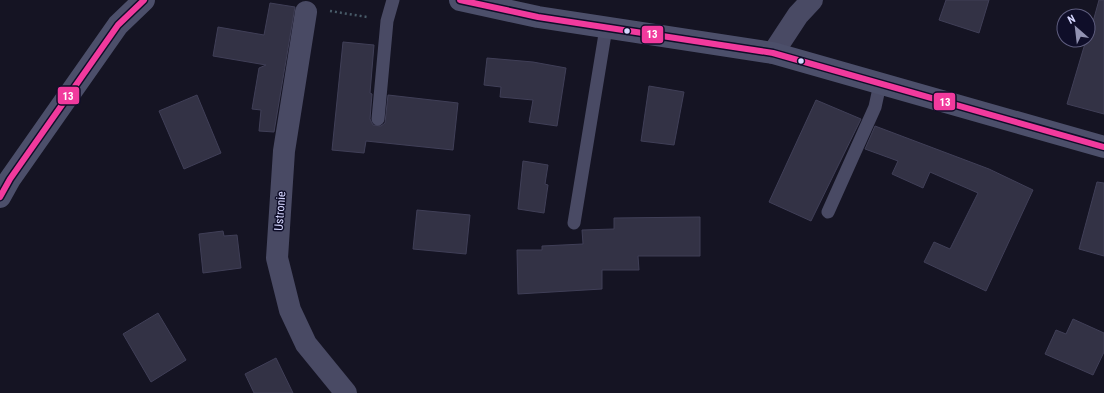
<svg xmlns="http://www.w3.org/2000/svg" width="1104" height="393" viewBox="0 0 1104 393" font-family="'Roboto Condensed',sans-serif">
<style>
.building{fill:#333245;stroke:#403f57}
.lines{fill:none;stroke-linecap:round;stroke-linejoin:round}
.path{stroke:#485b68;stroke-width:2.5;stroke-dasharray:2 3;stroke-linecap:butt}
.service{stroke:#494a64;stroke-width:13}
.minor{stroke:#494a64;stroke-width:22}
.secondary{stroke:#4c4f6a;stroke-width:22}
.bus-1-casing{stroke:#0f0e29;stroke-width:9}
.bus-1{stroke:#f13a9d;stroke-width:6}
.bus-dot{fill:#d6d7ff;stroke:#0f0e29;stroke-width:1.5}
.labels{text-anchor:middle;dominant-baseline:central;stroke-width:3;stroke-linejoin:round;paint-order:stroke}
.street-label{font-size:12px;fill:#d6d7ff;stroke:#0f0e29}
.line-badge{stroke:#0f0e29;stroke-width:1.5}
.badge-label{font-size:11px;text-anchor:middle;font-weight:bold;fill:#fff}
</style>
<rect width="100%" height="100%" fill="#151423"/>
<!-- building -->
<path class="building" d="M946,0h43l-10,33 -40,-13z
M1099,0h5v114l-37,-10 19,-64h2z
M270,3l25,4 -21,125 -15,-1 2,-21 -9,-1 7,-41 7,-3 -53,-9 5,-29 46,8z
M343,42l31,3 -4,48 2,1 -2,25 3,6 8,1 4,-3 3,-28 70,8 -5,47 -87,-9 -2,12 -32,-3z
M487,58l46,4 33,6 -9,58 -28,-4 4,-22 -33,-3 1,-10 -17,-2z
M649,86l35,6 -10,53 -33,-4z
M197,95l24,58 -37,16 -25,-58z
M816,100l45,19 -50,102 -42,-19z
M875,126l114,43 44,21 -47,101 -62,-29 10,-20 16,7 28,-56 -48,-21 -7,16 -31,-14 6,-13 -33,-12z
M523,161l25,4 -3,19 3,1 -4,28 -26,-4z
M1097,182l7,1v73l-25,-7z
M417,210l53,5 -4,39 -53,-5z
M700,217v39h-62l1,14h-37v19l-84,5 -1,-44h25v-4l41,-2 -1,-14 32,-1v-11z
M223,231l1,5 13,-1 4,33 -38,5 -4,-39z
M158,313l28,47 -35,22 -28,-48z
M1073,319l31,14v19l-11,23 -48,-21 11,-24 10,4z
M276,358l17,35h-39l-9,-19z"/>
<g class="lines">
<!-- path -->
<path class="path" d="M330,11l37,6"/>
<!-- service -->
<path class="service" d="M378,119l9,-98 6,-21
M828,212l47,-105 5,-23
M574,223l32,-195"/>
<!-- minor -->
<path class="minor" d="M306,12l-22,139 -7,107 13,52 16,34 40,49
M773,53l25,-38 14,-15"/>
<!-- secondary -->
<path class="secondary" d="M460,0l78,17 235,36 331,94
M0,197l10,-18 108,-154 26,-25"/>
<defs>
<path id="bus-1" d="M460,0l78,17 235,36 331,94
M0,197l10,-18 108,-154 26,-25"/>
</defs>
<!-- bus-1 casing -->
<use href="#bus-1" class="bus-1-casing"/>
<!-- bus-1 -->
<use href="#bus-1" class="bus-1"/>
</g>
<!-- markers -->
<g class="bus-dot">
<circle cx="627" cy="31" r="3.5"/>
<circle cx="801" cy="61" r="3.5"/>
</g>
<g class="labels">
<!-- street labels -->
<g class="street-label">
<text transform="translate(280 211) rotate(-86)">Ustronie</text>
</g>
</g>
<g class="line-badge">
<rect x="641" y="25" width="23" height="19" rx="4" fill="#f13a9d"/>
<rect x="57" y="86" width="23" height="19" rx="4" fill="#f13a9d"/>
<rect x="933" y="92" width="23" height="19" rx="4" fill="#f13a9d"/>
</g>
<g class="badge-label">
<text x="652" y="38">13</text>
<text x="68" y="100">13</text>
<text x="945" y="106">13</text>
</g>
<!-- north arrow -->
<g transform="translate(1076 28) rotate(332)"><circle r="19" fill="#0f0e29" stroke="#5f5e7f"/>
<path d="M0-3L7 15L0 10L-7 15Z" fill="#9293b2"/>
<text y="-6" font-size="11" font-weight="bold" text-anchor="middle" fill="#d6d7ff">N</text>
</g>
</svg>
